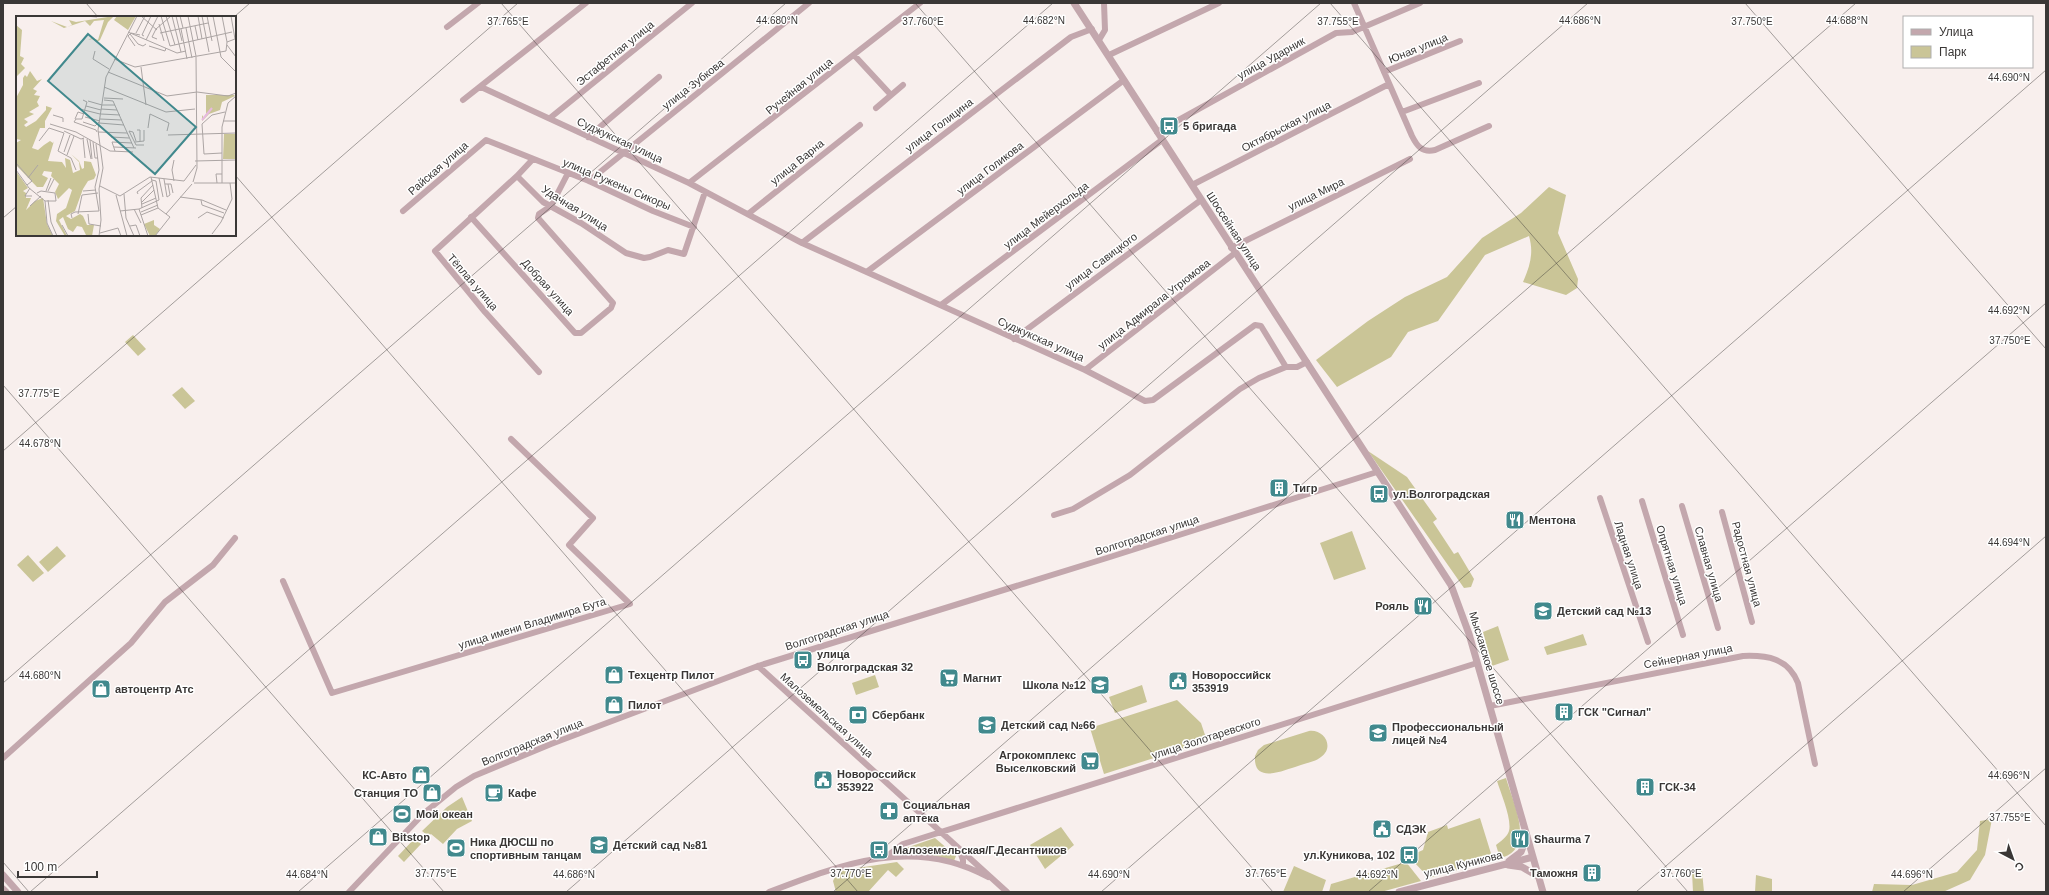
<svg xmlns="http://www.w3.org/2000/svg" width="2049" height="895" viewBox="0 0 2049 895" font-family="Arial,sans-serif">
<style>
.green{fill:#cac597}
.lines{fill:none;stroke-linecap:round;stroke-linejoin:round}
.minor{stroke:#c3a7ad;stroke-width:6}
.tertiary{stroke:#c3a7ad;stroke-width:7}
.ticks{fill:none;stroke:#3a3736;stroke-width:1;stroke-opacity:0.45}
.labels{text-anchor:middle;dominant-baseline:central;stroke-width:3;stroke-linejoin:round;paint-order:stroke}
.street-label{font-size:11px;fill:#3a3736;stroke:#fff}
.poi-label{font-size:11px;font-weight:bold;fill:#3a3736;stroke:#fff;text-anchor:start}
.inset-river{fill:none;stroke:#e7b9df;stroke-width:2}
.inset-road{fill:none;stroke:#aca5a4;stroke-width:1}
.view{fill:#41898d;fill-opacity:0.15;stroke:#41898d;stroke-width:2}
.inset-edge{fill:none;stroke:#3a3736;stroke-width:2}
.ticks-label{font-size:10px;text-anchor:middle;fill:#3a3736;stroke:#fff;stroke-width:3;stroke-linejoin:round;paint-order:stroke}
</style>
<rect width="100%" height="100%" fill="#f8efed"/>
<!-- green -->
<path class="green" d="M1549,187l17,8 -8,38 20,46 -1,9 -11,7 -43,-13c7,-16 11,-29 6,-46l-44,19 -47,66 -30,11 -17,25 -54,30 -21,-27 52,-39 37,-24 42,-20 35,-39 39,-25z
M133,335l13,14 -8,7 -13,-14z
M182,387l13,14 -10,8 -13,-14z
M1368,451l39,26 30,42 -4,3 21,32 4,-2 16,27 -3,8 -7,1z
M1352,531l14,38 -32,11 -14,-37z
M57,546l9,10 -18,16 -9,-10z
M28,555l16,18 -11,9 -16,-17z
M1498,626l11,34 -17,6 -9,-34z
M1583,634l4,11 -40,10 -3,-8z
M875,675l4,12 -23,8 -4,-12z
M1142,685l5,17 -32,11 -6,-16z
M1177,700l24,23 6,18 -103,33 -14,-46z
M1309,731c15,-2 26,16 12,26 -6,5 -16,6 -23,9 -14,4 -45,19 -43,-10l3,-6 6,-5z
M1506,778c7,25 31,71 -6,80l-4,-13c5,-4 11,-8 13,-14 3,-12 -8,-37 -12,-50z
M462,797l10,24 -15,8 -14,15 -12,-10 -3,2 -6,-5 25,-24z
M1480,818l13,42 -64,18 -16,-17 1,-7 9,-4 5,-18 19,-7 1,4z
M1992,819l-7,36 -15,25 -27,12h-71l2,-8 38,1 45,-13 20,-22 3,-29z
M1061,827l13,18 -29,24 -15,-24z
M415,838l6,6 -17,18 -6,-6z
M935,838l21,18 -2,5 -20,-5 -29,-3 -2,-4z
M897,862l7,7 -8,8 -8,-7 -20,22h-32l-3,-11 2,-4 9,-7z
M1406,862l15,19 -40,11h-52l2,-8z
M1294,866l32,14 -4,12h-39z
M1702,871l2,21h-11l-1,-20z
M1756,875l16,4v13h-17z"/>
<g class="lines">
<!-- minor -->
<path class="minor" d="M1354,3l58,133c5,10 10,17 23,14l54,-24
M447,27l31,-24
M1099,40l6,-10 -1,-27
M854,55l37,40
M1109,55l110,-52
M1384,72l76,-31
M481,87l208,96 113,60 283,127 60,31 8,-1 102,-75 6,1 25,41 -27,11 -19,11 -110,86 -57,34 -19,6
M463,100l123,-97
M876,108l27,-23
M1402,112l77,-29
M550,118l142,-115
M1157,132l179,-99 16,-1 68,-29
M588,137l71,-60
M533,159l-16,17 -82,75 50,61 54,60
M517,176l26,26 38,21 45,30 18,5 6,-1 18,-7 16,4 21,-62
M589,181l220,-178
M689,183l231,-180
M1192,185l197,-101
M403,211l83,-71 103,41 64,30 41,16
M748,214l112,-89
M471,217l104,116h6l30,-25 2,-5 -75,-85 1,-4 12,-8 17,-33
M802,243l269,-206 21,-8
M1231,248l179,-89
M868,271l256,-191
M941,305l221,-165
M1014,339l187,-139
M1286,367h11l10,-5
M1085,370l150,-117
M1600,498l48,144
M1642,501l41,134
M1682,506l36,122
M1722,512l30,110
M283,581l49,112 298,-89 -61,-59 24,-27 -82,-79
M758,666l249,226
M1490,706l253,-50c24,-1 45,2 55,27l17,81
M3,758l128,-115 34,-41 48,-37 22,-27
M959,849l4,11v5
M886,857l17,-13 574,-181
M349,892l74,-78 33,-27 18,-11 77,-32 207,-78 352,-109 267,-85
M769,892c73,-28 145,-56 219,-15"/>
<!-- tertiary -->
<path class="tertiary" d="M1074,3l377,582 18,49 74,258
M1509,861l12,-9 6,-16
M1508,865l14,2 17,10
M3,875l15,17
M3,889l3,3
M1399,892l134,-35"/>
</g>
<!-- ticks -->
<path class="ticks" d="M86,3l12,14M501,3l772,889M915,3l773,889M1330,3l716,823M1745,3l301,346M234,17l16,-14M235,175l623,717M3,218l14,-12M3,385l441,507M3,451l515,-448M3,683l783,-680M3,862l26,30M30,892l1023,-889M298,892l1023,-889M566,892l1022,-889M833,892l1023,-889M1101,892l945,-822M1368,892l678,-589M1636,892l410,-356M1903,892l143,-124"/>
<!-- icons -->
<defs>
<symbol id="bus-square" viewBox="-11 -11 22 22"><rect x="-9" y="-9" width="18" height="18" rx="4" fill="#41898d" stroke="#fff"/><path d="M-5-6H5V4H4V6H2V4H-2V6H-4V4H-5ZM-3.5-4V0h7V-4ZM-3.5 1.2v1.5H-2V1.2ZM2 1.2v1.5H3.5V1.2Z" fill="#fff"/></symbol>
<symbol id="building-square" viewBox="-11 -11 22 22"><rect x="-9" y="-9" width="18" height="18" rx="4" fill="#41898d" stroke="#fff"/><path d="M-4-6H4V6H1V3H-1V6H-4ZM-2.5-4.3h1.7v1.8h-1.7ZM.8-4.3h1.7v1.8H.8ZM-2.5-1h1.7V.8h-1.7ZM.8-1h1.7V.8H.8Z" fill="#fff"/></symbol>
<symbol id="restaurant-square" viewBox="-11 -11 22 22"><rect x="-9" y="-9" width="18" height="18" rx="4" fill="#41898d" stroke="#fff"/><path d="M-5-6h1v4h1v-4h1v4h1v-4h1v5L-1.5 .5V6h-2V.5L-5-1ZM5-6V6H3V1.5H1.5Q1.5-4 5-6Z" fill="#fff"/></symbol>
<symbol id="school-square" viewBox="-11 -11 22 22"><rect x="-9" y="-9" width="18" height="18" rx="4" fill="#41898d" stroke="#fff"/><path d="M0-5L7-2L0 1L-7-2ZM-4 1L0 2.5L4 1V4Q0 6-4 4Z" fill="#fff"/></symbol>
<symbol id="shop-square" viewBox="-11 -11 22 22"><rect x="-9" y="-9" width="18" height="18" rx="4" fill="#41898d" stroke="#fff"/><path d="M-5-2.5h2.3a2.7 3.5 0 0 1 5.4 0H5L5.5 6h-11ZM-1.5-2.5h3a1.5 2.3 0 0 0-3 0Z" fill="#fff"/></symbol>
<symbol id="supermarket-square" viewBox="-11 -11 22 22"><rect x="-9" y="-9" width="18" height="18" rx="4" fill="#41898d" stroke="#fff"/><path d="M-6-5.5h2.5l.6 2H6L4.5 2H-2.5L-4.4-4H-6ZM-1.5 3.2a1.3 1.3 0 1 0 .1 0ZM3 3.2a1.3 1.3 0 1 0 .1 0Z" fill="#fff"/></symbol>
<symbol id="civic-square" viewBox="-11 -11 22 22"><rect x="-9" y="-9" width="18" height="18" rx="4" fill="#41898d" stroke="#fff"/><path d="M-.6-6.5H3V-4.5H.6V-3L4-1V1h2V6H-6V1h2V-1L-.6-3ZM-1.2 2.5V6h2.4V2.5Z" fill="#fff"/></symbol>
<symbol id="bank-square" viewBox="-11 -11 22 22"><rect x="-9" y="-9" width="18" height="18" rx="4" fill="#41898d" stroke="#fff"/><path d="M-6-4H6V4H-6ZM0-2.3a2.3 2.3 0 1 0 0 4.6a2.3 2.3 0 1 0 0-4.6Z" fill="#fff"/></symbol>
<symbol id="university-square" viewBox="-11 -11 22 22"><rect x="-9" y="-9" width="18" height="18" rx="4" fill="#41898d" stroke="#fff"/><path d="M0-5L7-2L0 1L-7-2ZM-4 1L0 2.5L4 1V4Q0 6-4 4Z" fill="#fff"/></symbol>
<symbol id="cafe-square" viewBox="-11 -11 22 22"><rect x="-9" y="-9" width="18" height="18" rx="4" fill="#41898d" stroke="#fff"/><path d="M-5.5-4.5H6V0H3Q3 3.5 0 3.5H-2.5Q-5.5 3.5-5.5 0ZM3-3.2v2h1.7v-2ZM-6 4.5H4V6H-6Z" fill="#fff"/></symbol>
<symbol id="pharmacy-square" viewBox="-11 -11 22 22"><rect x="-9" y="-9" width="18" height="18" rx="4" fill="#41898d" stroke="#fff"/><path d="M-2-6h4v4h4v4h-4v4h-4v-4h-4v-4h4Z" fill="#fff"/></symbol>
<symbol id="stadium-square" viewBox="-11 -11 22 22"><rect x="-9" y="-9" width="18" height="18" rx="4" fill="#41898d" stroke="#fff"/><path d="M0-5a6.5 5 0 1 0 0 10a6.5 5 0 1 0 0-10ZM-3.5-1.8h7v3.6h-7Z" fill="#fff"/></symbol>
</defs>
<g fill-rule="evenodd">
<use href="#bus-square" x="1158" y="115" width="22" height="22"/>
<use href="#building-square" x="1268" y="477" width="22" height="22"/>
<use href="#bus-square" x="1368" y="483" width="22" height="22"/>
<use href="#restaurant-square" x="1504" y="509" width="22" height="22"/>
<use href="#restaurant-square" x="1412" y="595" width="22" height="22"/>
<use href="#school-square" x="1532" y="600" width="22" height="22"/>
<use href="#bus-square" x="792" y="649" width="22" height="22"/>
<use href="#shop-square" x="603" y="664" width="22" height="22"/>
<use href="#supermarket-square" x="938" y="667" width="22" height="22"/>
<use href="#civic-square" x="1167" y="670" width="22" height="22"/>
<use href="#school-square" x="1089" y="674" width="22" height="22"/>
<use href="#shop-square" x="90" y="678" width="22" height="22"/>
<use href="#shop-square" x="603" y="694" width="22" height="22"/>
<use href="#building-square" x="1553" y="701" width="22" height="22"/>
<use href="#bank-square" x="847" y="704" width="22" height="22"/>
<use href="#school-square" x="976" y="714" width="22" height="22"/>
<use href="#university-square" x="1367" y="722" width="22" height="22"/>
<use href="#supermarket-square" x="1079" y="750" width="22" height="22"/>
<use href="#shop-square" x="410" y="764" width="22" height="22"/>
<use href="#civic-square" x="812" y="769" width="22" height="22"/>
<use href="#building-square" x="1634" y="776" width="22" height="22"/>
<use href="#shop-square" x="421" y="782" width="22" height="22"/>
<use href="#cafe-square" x="483" y="782" width="22" height="22"/>
<use href="#pharmacy-square" x="878" y="800" width="22" height="22"/>
<use href="#stadium-square" x="391" y="803" width="22" height="22"/>
<use href="#civic-square" x="1371" y="818" width="22" height="22"/>
<use href="#shop-square" x="367" y="826" width="22" height="22"/>
<use href="#restaurant-square" x="1509" y="828" width="22" height="22"/>
<use href="#school-square" x="588" y="834" width="22" height="22"/>
<use href="#stadium-square" x="445" y="837" width="22" height="22"/>
<use href="#bus-square" x="868" y="839" width="22" height="22"/>
<use href="#bus-square" x="1398" y="844" width="22" height="22"/>
<use href="#building-square" x="1581" y="862" width="22" height="22"/>
</g>
<g class="labels">
<!-- street labels -->
<g class="street-label">
<text transform="translate(1418 48) rotate(-22)">Юная улица</text>
<text transform="translate(615 53) rotate(-39)">Эстафетная улица</text>
<text transform="translate(1271 58) rotate(-29)">улица Ударник</text>
<text transform="translate(693 84) rotate(-38)">улица Зубкова</text>
<text transform="translate(799 86) rotate(-39)">Ручейная улица</text>
<text transform="translate(939 125) rotate(-37)">улица Голицина</text>
<text transform="translate(1286 126) rotate(-27)">Октябрьская улица</text>
<text transform="translate(620 140) rotate(25)">Суджукская улица</text>
<text transform="translate(797 162) rotate(-39)">улица Варна</text>
<text transform="translate(438 168) rotate(-41)">Райская улица</text>
<text transform="translate(990 168) rotate(-37)">улица Голикова</text>
<text transform="translate(617 184) rotate(23)">улица Ружены Сикоры</text>
<text transform="translate(1316 194) rotate(-26)">улица Мира</text>
<text transform="translate(575 208) rotate(32)">Удачная улица</text>
<text transform="translate(1046 215) rotate(-37)">улица Мейерхольда</text>
<text transform="translate(1234 231) rotate(57)">Шоссейная улица</text>
<text transform="translate(1101 261) rotate(-37)">улица Савицкого</text>
<text transform="translate(473 282) rotate(49)">Тёплая улица</text>
<text transform="translate(548 287) rotate(48)">Добрая улица</text>
<text transform="translate(1154 304) rotate(-38)">улица Адмирала Угрюмова</text>
<text transform="translate(1041 339) rotate(24)">Суджукская улица</text>
<text transform="translate(1147 535) rotate(-18)">Волгоградская улица</text>
<text transform="translate(1629 555) rotate(72)">Ладная улица</text>
<text transform="translate(1709 564) rotate(74)">Славная улица</text>
<text transform="translate(1747 564) rotate(75)">Радостная улица</text>
<text transform="translate(1672 565) rotate(73)">Опрятная улица</text>
<text transform="translate(532 623) rotate(-17)">улица имени Владимира Бута</text>
<text transform="translate(837 630) rotate(-18)">Волгоградская улица</text>
<text transform="translate(1688 656) rotate(-11)">Сейнерная улица</text>
<text transform="translate(1487 658) rotate(73)">Мысхакское шоссе</text>
<text transform="translate(827 715) rotate(42)">Малоземельская улица</text>
<text transform="translate(1206 738) rotate(-18)">улица Золотаревского</text>
<text transform="translate(532 742) rotate(-22)">Волгоградская улица</text>
<text transform="translate(1463 864) rotate(-14)">улица Куникова</text>
</g>
<!-- poi labels -->
<g class="poi-label">
<text x="1183" y="126">5 бригада</text>
<text x="1293" y="488">Тигр</text>
<text x="1393" y="494">ул.Волгоградская</text>
<text x="1529" y="520">Ментона</text>
<text x="1409" y="606" text-anchor="end">Рояль</text>
<text x="1557" y="611">Детский сад №13</text>
<text x="817" y="654">улица<tspan x="817" dy="13">Волгоградская 32</tspan></text>
<text x="628" y="675">Техцентр Пилот</text>
<text x="1192" y="675">Новороссийск<tspan x="1192" dy="13">353919</tspan></text>
<text x="963" y="678">Магнит</text>
<text x="1086" y="685" text-anchor="end">Школа №12</text>
<text x="115" y="689">автоцентр Атс</text>
<text x="628" y="705">Пилот</text>
<text x="1578" y="712">ГСК "Сигнал"</text>
<text x="872" y="715">Сбербанк</text>
<text x="1001" y="725">Детский сад №66</text>
<text x="1392" y="727">Профессиональный<tspan x="1392" dy="13">лицей №4</tspan></text>
<text x="1076" y="755" text-anchor="end">Агрокомплекс<tspan x="1076" dy="13">Выселковский</tspan></text>
<text x="837" y="774">Новороссийск<tspan x="837" dy="13">353922</tspan></text>
<text x="407" y="775" text-anchor="end">КС-Авто</text>
<text x="1659" y="787">ГСК-34</text>
<text x="418" y="793" text-anchor="end">Станция ТО</text>
<text x="508" y="793">Кафе</text>
<text x="903" y="805">Социальная<tspan x="903" dy="13">аптека</tspan></text>
<text x="416" y="814">Мой океан</text>
<text x="1396" y="829">СДЭК</text>
<text x="392" y="837">Bitstop</text>
<text x="1534" y="839">Shaurma 7</text>
<text x="470" y="842">Ника ДЮСШ по<tspan x="470" dy="13">спортивным танцам</tspan></text>
<text x="613" y="845">Детский сад №81</text>
<text x="893" y="850">Малоземельская/Г.Десантников</text>
<text x="1395" y="855" text-anchor="end">ул.Куникова, 102</text>
<text x="1578" y="873" text-anchor="end">Таможня</text>
</g>
</g>
<!-- overview -->
<g transform="translate(16 16)">
<rect width="220" height="220" fill="#f8efed"/>
<path d="M98,0l-6,6 -8,18 -3,2 -5,-3 -4,1 4,-2 6,2 6,-20 -10,1 -4,5 -5,-5 -21,7 -13,-7 16,6 5,-2 -3,-5 7,2zM101,0h19l-8,14 -14,-10zM0,9l6,5 -2,26 4,2 -3,6 4,4 -9,9zM14,55l7,10 5,-2 -9,10 4,2 -3,4 6,1 -3,6 2,4 -10,6 5,2 -10,5 4,3 -4,3 2,2 10,-6 10,-11v-4l6,2 -7,13v7h-5l-8,20 6,2 6,-5 6,-4 3,2 1,-2 -6,20 14,1 4,6 -1,-10 5,2 3,13 7,-3 -1,-8 -8,-8 8,7 3,8 2,-1v-7l7,1 5,13 -2,4 -6,2 -5,8 -8,22 -9,5 5,3 9,-5 3,2 4,9h7l-2,11 -6,-1 -4,-8 -5,-1 -4,6 -5,-3 -5,-12 -4,3 8,16h-2l-9,-15 1,-7 9,-6 6,-18 -3,-2 -11,11 -3,-7 4,-8 -8,-8 1,-4 -8,-1 -2,4 6,3 -5,9h-6l-21,-22v-22l5,-3 -5,-1v-41l7,-13v-7l2,-3 2,2zM190,79h28l1,1 -13,6 -2,8 -11,4 -7,7v-6l2,3 2,-4zM208,118h12v25h-13zM0,155l12,17 -5,3 3,2v5h5l-5,12 9,-9 8,-3 4,26 6,12h-37zM138,204v5l6,4 -5,7h-5l-6,-12z" fill="#cac597"/>
<path class="inset-river" d="M186,104l10,-12"/>
<path class="inset-road" d="M69,0l12,1M125,0l16,14M145,0l9,30 62,-14M150,0l9,29M156,0l9,36M160,0l6,25M164,0l3,12M172,0l8,40M182,0l4,23M186,0l7,36M191,0l5,25M197,0l8,41 15,15M143,8l5,17M179,10l3,14M170,12l6,30M165,13l6,30M112,16l49,21 9,-2M120,17l9,-17M144,17l48,-10M114,18l8,10 5,2 3,-2M128,20l-2,-1 9,-19M141,23l-5,-2 4,-8 15,-13M130,24l12,-24M211,26l8,-3 -4,-23M211,29l9,12M119,30l-7,-10 3,-3 9,2M133,30l16,5 1,-3M79,35l-2,8 16,10M98,43l21,8 91,-16 1,-9 -5,-26M125,51l5,38M92,56l59,24 30,-4 31,4 8,-3M88,71l62,25 29,-3M88,82l19,1M67,84l4,2 -5,17h-6l-2,3 22,8 1,2M88,84l9,1 21,47M72,85l14,4M86,89h13M70,90l15,4M64,93l20,5M85,93l16,1M85,98l19,1M37,99l10,3v4M69,101l15,4M59,103l3,-7 6,2M84,103l22,1M207,105h13M67,106l12,4 4,-4M83,107l25,2M34,108l26,8 34,19 23,1M132,112l2,-14 19,9 -2,8M121,114h3v11M48,115l17,8 3,-1M113,115l7,14h8M113,115l4,1 3,9M82,116l29,1M152,119l68,-2M95,121l18,1M67,122l2,20M71,123l4,20M74,124l2,19M23,125l10,-13 15,5 -6,18 13,7 5,12M77,126l2,16h3M119,126l9,-1v-11M80,128l3,26 -4,17 4,24M98,131l22,1M99,135l-3,-9 20,1M48,136l6,-17M206,137l-18,1 -2,-30 10,-9 13,-3M51,139l7,-19M179,145l41,-1M0,147l16,18 -5,4M0,154l13,18 16,13M135,161l7,31 12,9 -15,19M12,162l10,-13M143,162l4,19M148,163l3,18M158,165l-2,-11 2,-10M177,166l4,-14 -1,-111M178,167h42M201,167l-1,-9h6M206,167v-56l6,-24 8,-7M149,168h6l2,9M84,170l20,10 30,-19 34,4 12,-16M14,172l-5,8h7M30,175l5,-13M32,175l6,-12M67,175l13,-1M21,177l4,-2 14,2 1,8h-11M108,178l2,24 8,18M122,178l-1,-2 15,-11M100,179l11,41M151,181l3,-2 -2,-11M164,181l22,3 24,10M32,184l3,22 6,14M185,184l1,5 22,8M29,185l2,22 6,13M126,186l12,-12M126,188l14,-6M14,190l11,-10M126,192l-1,-10 12,-13M118,193l7,14M123,193l9,27M104,195l19,-2 20,-9 -3,-19 -4,-1M125,196l17,-7M62,198l4,-19 16,-2M72,198l1,10 12,2M150,198l26,-30M125,199l17,-7M56,202l-1,-4 4,-2 24,-1M182,202l9,-6 17,6M46,209l6,11M114,210l6,-1 4,11M84,217l18,-5 3,8M196,218l9,-12 11,-23 -2,-16M83,220l2,-16 -2,-31 4,-21 -5,-38 8,-53 31,-61"/>
<path class="view" d="M72,18l108,93 -41,47 -107,-93z"/>
<rect width="220" height="220" class="inset-edge"/>
</g>
<g class="ticks-label">
<text x="777" y="24">44.680°N</text>
<text x="1044" y="24">44.682°N</text>
<text x="1580" y="24">44.686°N</text>
<text x="1847" y="24">44.688°N</text>
<text x="508" y="25">37.765°E</text>
<text x="923" y="25">37.760°E</text>
<text x="1752" y="25">37.750°E</text>
<text x="1338" y="25">37.755°E</text>
<text x="2009" y="81">44.690°N</text>
<text x="2009" y="314">44.692°N</text>
<text x="2010" y="344">37.750°E</text>
<text x="39" y="397">37.775°E</text>
<text x="40" y="447">44.678°N</text>
<text x="2009" y="546">44.694°N</text>
<text x="40" y="679">44.680°N</text>
<text x="2009" y="779">44.696°N</text>
<text x="2010" y="821">37.755°E</text>
<text x="436" y="877">37.775°E</text>
<text x="851" y="877">37.770°E</text>
<text x="1266" y="877">37.765°E</text>
<text x="1681" y="877">37.760°E</text>
<text x="307" y="878">44.684°N</text>
<text x="574" y="878">44.686°N</text>
<text x="1109" y="878">44.690°N</text>
<text x="1377" y="878">44.692°N</text>
<text x="1912" y="878">44.696°N</text>
</g>
<!-- border -->
<rect width="2049" height="895" fill="none" stroke="#3a3736" stroke-width="8"/>
<!-- legend -->
<rect x="1903" y="16" width="130" height="52" fill="#ffffff" stroke="#b0afaf"/>
<rect x="1911" y="29" width="20" height="6" fill="#c3a7ad" stroke="#b0afaf"/>
<text x="1939" y="36" font-size="12" fill="#3a3736">Улица</text>
<rect x="1911" y="46" width="20" height="12" fill="#cac597" stroke="#b0afaf"/>
<text x="1939" y="56" font-size="12" fill="#3a3736">Парк</text>
<!-- north arrow -->
<g transform="translate(2013 859) rotate(139)" stroke="#ffffff" stroke-width="3" paint-order="stroke">
<path d="M0-3L7 15L0 10L-7 15Z" fill="#3a3736"/>
<text y="-6" font-size="11" font-weight="bold" text-anchor="middle" fill="#3a3736">С</text>
</g>
<!-- scale -->
<path d="M18 871v6h79v-6" fill="none" stroke="#3a3736" stroke-width="2"/>
<text x="24" y="871" font-size="12" fill="#3a3736" stroke="#ffffff" stroke-width="3" paint-order="stroke">100 m</text>
</svg>
